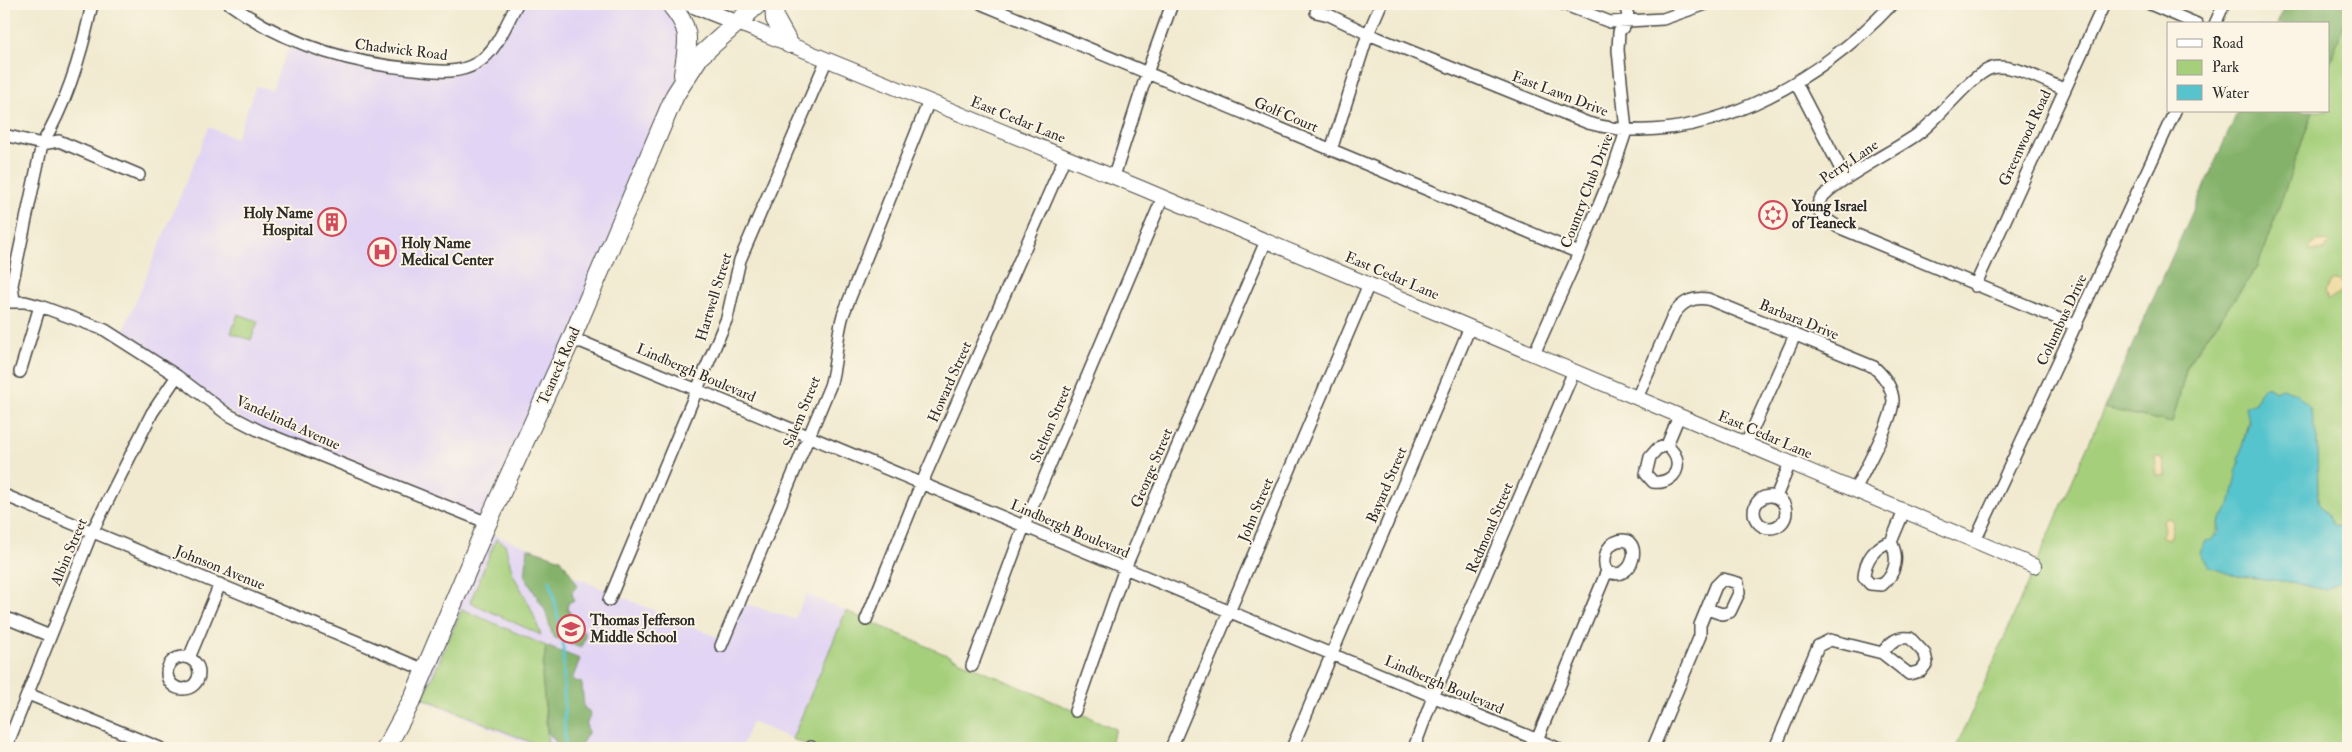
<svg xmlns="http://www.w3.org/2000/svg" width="2352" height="752" viewBox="0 0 2352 752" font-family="'IM FELL Double Pica',serif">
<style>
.built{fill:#e1d4f4}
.green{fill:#a6cf7b;stroke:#687d53}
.forest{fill:#84b26b;stroke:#586e4b}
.sand{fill:#eeda9e;stroke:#8c8264}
.water{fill:#57c4cd;stroke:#41787c}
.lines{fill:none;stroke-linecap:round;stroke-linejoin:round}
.stream{stroke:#57c4cd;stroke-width:3}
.minor-casing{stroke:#494844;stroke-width:14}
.tertiary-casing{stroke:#494844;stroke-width:16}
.secondary-casing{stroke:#494844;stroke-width:18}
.primary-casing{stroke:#494844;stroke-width:20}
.minor{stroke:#fff;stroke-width:11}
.tertiary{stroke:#fff;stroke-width:14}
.secondary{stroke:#fff;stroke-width:15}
.primary{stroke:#fff;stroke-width:18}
.labels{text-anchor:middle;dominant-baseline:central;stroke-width:4;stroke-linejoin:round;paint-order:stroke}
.street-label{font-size:15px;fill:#2b2b2b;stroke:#fcf5e5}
.poi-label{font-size:15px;font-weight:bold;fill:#2b2b2b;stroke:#fcf5e5;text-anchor:start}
</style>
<rect width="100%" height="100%" fill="#fcf5e5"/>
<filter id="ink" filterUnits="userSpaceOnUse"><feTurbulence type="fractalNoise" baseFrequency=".02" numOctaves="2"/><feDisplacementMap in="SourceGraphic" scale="10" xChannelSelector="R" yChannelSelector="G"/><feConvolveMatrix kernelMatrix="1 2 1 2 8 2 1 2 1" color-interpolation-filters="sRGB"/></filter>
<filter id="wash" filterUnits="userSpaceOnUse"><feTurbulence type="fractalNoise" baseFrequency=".0096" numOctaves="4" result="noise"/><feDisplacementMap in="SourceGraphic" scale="20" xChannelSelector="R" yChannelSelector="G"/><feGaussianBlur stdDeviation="1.12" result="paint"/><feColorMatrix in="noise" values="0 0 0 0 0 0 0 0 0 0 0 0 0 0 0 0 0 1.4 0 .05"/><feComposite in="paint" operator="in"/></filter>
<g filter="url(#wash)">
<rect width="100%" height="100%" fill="#f1ead0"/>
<!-- built -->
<path class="built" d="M517,4h153l10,12 2,64 -194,443 -228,-92 -140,-92 89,-212 27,12 20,-53 16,4 20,-50 9,4 145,28 33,-10z
M484,531l77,28 9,16 154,65 17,-38 54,17 11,-25 40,17 -54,128 -40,-17 -11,26h-204l-123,-52z"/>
<!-- green -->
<path class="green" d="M2348,13v515l-14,-2 -16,-24 -1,-63 -42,-48 -6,-4h-5c-20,21 -24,87 -33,116 -2,6 -8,11 -11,17 -3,8 -2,13 -9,20l21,35 58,7 36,8 15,-9 7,-9v176h-392l148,-340 68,15 16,-59 70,-98 55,-155h15v-43z
M238,314l20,7 -7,19 -20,-7z
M496,539l9,5 8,30 17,32 11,29 -71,-33z
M462,609l84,37 -4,29 6,70 -3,3 -122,-50z
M846,611l270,118 -7,19h-295l-22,-9z"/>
<!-- forest -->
<path class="forest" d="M2286,4h62v9l-20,55v-44h-51z
M2238,111h75l-55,155 -70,97 -16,60 -68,-15z
M528,548l33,11c4,7 15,21 16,27l-5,6 2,9 -5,1 -2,6 10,16 7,7 1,6 -4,11 -28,-11 -8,-27 -20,-33z
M546,646l34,13 -7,18 1,4 7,1 1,3 2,23 5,3 1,5 -4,8 2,9 -9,15h-18l-13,-15 -6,-58z"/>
<!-- sand -->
<path class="sand" d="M2330,241l-5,10h-15l-1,-3 7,-6z
M2336,280l7,3 1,7 -16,10 -3,-8 7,-11z
M2155,457h6l6,19h-10z
M2165,518h4l4,4 -2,15 -4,2 -6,-3 4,-7 -2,-7z"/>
<!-- water -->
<path class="water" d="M2264,387h5l6,4 7,-3 14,5 14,15 7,31 1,63 16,23 14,3v44l-7,9 -15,9 -36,-8 -58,-7 -22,-8 -10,-14 6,-12 5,-1 7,-7 2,-13 10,-15 7,-30 -1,-4 4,-9 -2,-2 11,-37 -3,-17 9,-4 4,-9z"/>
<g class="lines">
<!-- stream -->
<path class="stream" d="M550,581l13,58 2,109"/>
</g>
</g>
<g filter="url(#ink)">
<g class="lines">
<defs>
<path id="minor" d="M230,4c55,40 116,59 184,65 22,2 43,6 63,-6 20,-12 29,-39 40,-59
M982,4l597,249
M1563,4l47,18 53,-3 43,-15
M2150,4l47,20
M1316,12l13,3 39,19 220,89c108,30 233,-42 304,-119
M2215,24l9,-20
M1796,83l50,96
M2064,89c-18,-7 -53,-27 -72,-21 -21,6 -52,50 -73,65 -19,15 -92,51 -100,69 -5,12 12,20 19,25l238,99
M4,135l38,9 17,-3 80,34
M1331,150l37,-116 13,-30
M1114,176l33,-103 25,-69
M1975,286l129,-282
M14,301l-2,-16 30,-141c26,-43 40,-91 50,-140
M4,302h21l15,4 65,24 72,46 50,38 33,17 228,92
M570,342h12l975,406
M1534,354l45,-101 32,-77 15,-45 -8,-81 1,-18 10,-12 -4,-16
M20,372l20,-66
M1637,398l37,-84c9,-13 19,-17 34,-15l166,68c10,9 18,19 19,33 0,21 -29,70 -38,90
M1746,444l49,-109
M1667,445c4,5 10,10 10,17 2,14 -12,22 -24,20l-7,-8 4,-17 7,-8 10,-4 12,-29
M4,495l421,175
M1754 512a16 16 0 1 1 32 0a16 16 0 1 1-32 0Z
M1776,497l14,-34
M1975,541l200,-430
M1891,542c-16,4 -26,18 -27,35l6,7 12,1c14,-11 17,-28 9,-43l13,-31
M609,600l118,-282 13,-58 87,-201
M4,617l46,19
M866,620l51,-126 148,-337
M721,646l109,-260c7,-23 6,-48 13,-71l86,-214
M167 673a16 16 0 1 1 32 0a16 16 0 1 1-32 0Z
M189,658l31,-74
M972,666l52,-140 139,-329
M28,694l132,54
M1075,711l50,-143 141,-327
M1537,740l70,-169c-5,-10 -1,-27 11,-30 26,-8 17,45 -11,30
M6,748l86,-216 60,-119 25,-37
M811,748v-1
M1171,748l198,-464
M1292,748l178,-421
M1414,748l19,-51 141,-326
M1653,748l47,-112v-11l16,-39 7,-7 15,4 1,10 -9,19 -8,2 -15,-5
M1775,748l43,-102 12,-6 52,13 27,21 12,-3 6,-8 -2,-9 -15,-16c-14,-2 -20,5 -28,15"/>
<path id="tertiary" d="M735,22l406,166 893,378"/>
<path id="secondary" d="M690,4l45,18"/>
<path id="primary" d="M670,4c24,28 17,38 13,71
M774,4l1,15 14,25
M386,748l27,-50 70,-165 87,-191 105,-247 25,-39 58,-52"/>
</defs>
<!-- minor casing -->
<use href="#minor" class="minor-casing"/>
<!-- tertiary casing -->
<use href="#tertiary" class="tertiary-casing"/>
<!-- secondary casing -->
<use href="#secondary" class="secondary-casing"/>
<!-- primary casing -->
<use href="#primary" class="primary-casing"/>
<!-- minor -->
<use href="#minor" class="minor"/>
<!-- tertiary -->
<use href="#tertiary" class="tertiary"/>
<!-- secondary -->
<use href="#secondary" class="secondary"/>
<!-- primary -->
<use href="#primary" class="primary"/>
</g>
</g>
<!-- icons -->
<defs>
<symbol id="synagogue-ring" viewBox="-11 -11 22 22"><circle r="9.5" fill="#fcf5e5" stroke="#d1495b" stroke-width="1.5"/><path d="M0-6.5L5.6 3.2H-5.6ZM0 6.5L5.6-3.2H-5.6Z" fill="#d1495b"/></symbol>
<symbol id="building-ring" viewBox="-11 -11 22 22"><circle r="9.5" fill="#fcf5e5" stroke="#d1495b" stroke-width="1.5"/><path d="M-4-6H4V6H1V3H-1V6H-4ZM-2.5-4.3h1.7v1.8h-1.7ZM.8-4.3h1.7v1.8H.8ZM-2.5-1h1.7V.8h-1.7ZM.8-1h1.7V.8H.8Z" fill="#d1495b"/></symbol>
<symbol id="hospital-ring" viewBox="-11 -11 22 22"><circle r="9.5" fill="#fcf5e5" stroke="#d1495b" stroke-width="1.5"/><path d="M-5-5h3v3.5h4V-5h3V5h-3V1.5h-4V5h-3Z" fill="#d1495b"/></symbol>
<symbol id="school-ring" viewBox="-11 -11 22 22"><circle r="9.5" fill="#fcf5e5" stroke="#d1495b" stroke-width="1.5"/><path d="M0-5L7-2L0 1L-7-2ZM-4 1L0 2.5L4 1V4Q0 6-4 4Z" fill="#d1495b"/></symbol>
</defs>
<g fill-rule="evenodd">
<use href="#synagogue-ring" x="1757" y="199" width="32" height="32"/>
<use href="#building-ring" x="316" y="206" width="32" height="32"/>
<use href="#hospital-ring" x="366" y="236" width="32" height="32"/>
<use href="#school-ring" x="555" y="613" width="32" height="32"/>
</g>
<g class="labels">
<!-- street labels -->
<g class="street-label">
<text transform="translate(401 50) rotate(7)">Chadwick Road</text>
<text transform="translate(1560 94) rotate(21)">East Lawn Drive</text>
<text transform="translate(1286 115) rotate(23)">Golf Court</text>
<text transform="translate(1018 120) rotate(22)">East Cedar Lane</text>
<text transform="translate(2025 138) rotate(-65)">Greenwood Road</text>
<text transform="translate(1849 162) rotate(-34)">Perry Lane</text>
<text transform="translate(1587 191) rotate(-69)">Country Club Drive</text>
<text transform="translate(1392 276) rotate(23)">East Cedar Lane</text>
<text transform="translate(714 297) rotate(-73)">Hartwell Street</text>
<text transform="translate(1799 320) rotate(22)">Barbara Drive</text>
<text transform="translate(2062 320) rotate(-65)">Columbus Drive</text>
<text transform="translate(559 366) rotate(-66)">Teaneck Road</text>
<text transform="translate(696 373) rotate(23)">Lindbergh Boulevard</text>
<text transform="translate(950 382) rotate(-66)">Howard Street</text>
<text transform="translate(802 412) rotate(-68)">Salem Street</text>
<text transform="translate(288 423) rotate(24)">Vandelinda Avenue</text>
<text transform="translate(1051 424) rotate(-67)">Stelton Street</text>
<text transform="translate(1765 435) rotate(23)">East Cedar Lane</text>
<text transform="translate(1152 468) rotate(-67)">George Street</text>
<text transform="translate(1387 485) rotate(-67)">Bayard Street</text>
<text transform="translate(1256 510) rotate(-67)">John Street</text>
<text transform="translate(1490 528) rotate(-67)">Redmond Street</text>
<text transform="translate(1070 529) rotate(23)">Lindbergh Boulevard</text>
<text transform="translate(69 552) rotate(-67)">Albin Street</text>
<text transform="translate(220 568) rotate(22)">Johnson Avenue</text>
<text transform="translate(1444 685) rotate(23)">Lindbergh Boulevard</text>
</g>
<!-- poi labels -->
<g class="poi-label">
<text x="1792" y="206">Young Israel<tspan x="1792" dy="17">of Teaneck</tspan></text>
<text x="313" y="213" text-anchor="end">Holy Name<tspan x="313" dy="17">Hospital</tspan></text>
<text x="401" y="243">Holy Name<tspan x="401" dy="17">Medical Center</tspan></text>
<text x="590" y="620">Thomas Jefferson<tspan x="590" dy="17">Middle School</tspan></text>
</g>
</g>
<!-- margin -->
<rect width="2352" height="752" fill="none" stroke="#fcf5e5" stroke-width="20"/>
<!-- legend -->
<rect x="2167" y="22" width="162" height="90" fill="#fcf5e5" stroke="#a8a49b"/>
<rect x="2177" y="39" width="25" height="8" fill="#ffffff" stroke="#a8a49b"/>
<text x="2212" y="48" font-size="15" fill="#2b2b2b">Road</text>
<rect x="2177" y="60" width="25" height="15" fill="#a6cf7b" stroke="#a8a49b"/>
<text x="2212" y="72" font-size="15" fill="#2b2b2b">Park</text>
<rect x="2177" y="85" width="25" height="15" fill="#57c4cd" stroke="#a8a49b"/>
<text x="2212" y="98" font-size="15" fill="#2b2b2b">Water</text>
</svg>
